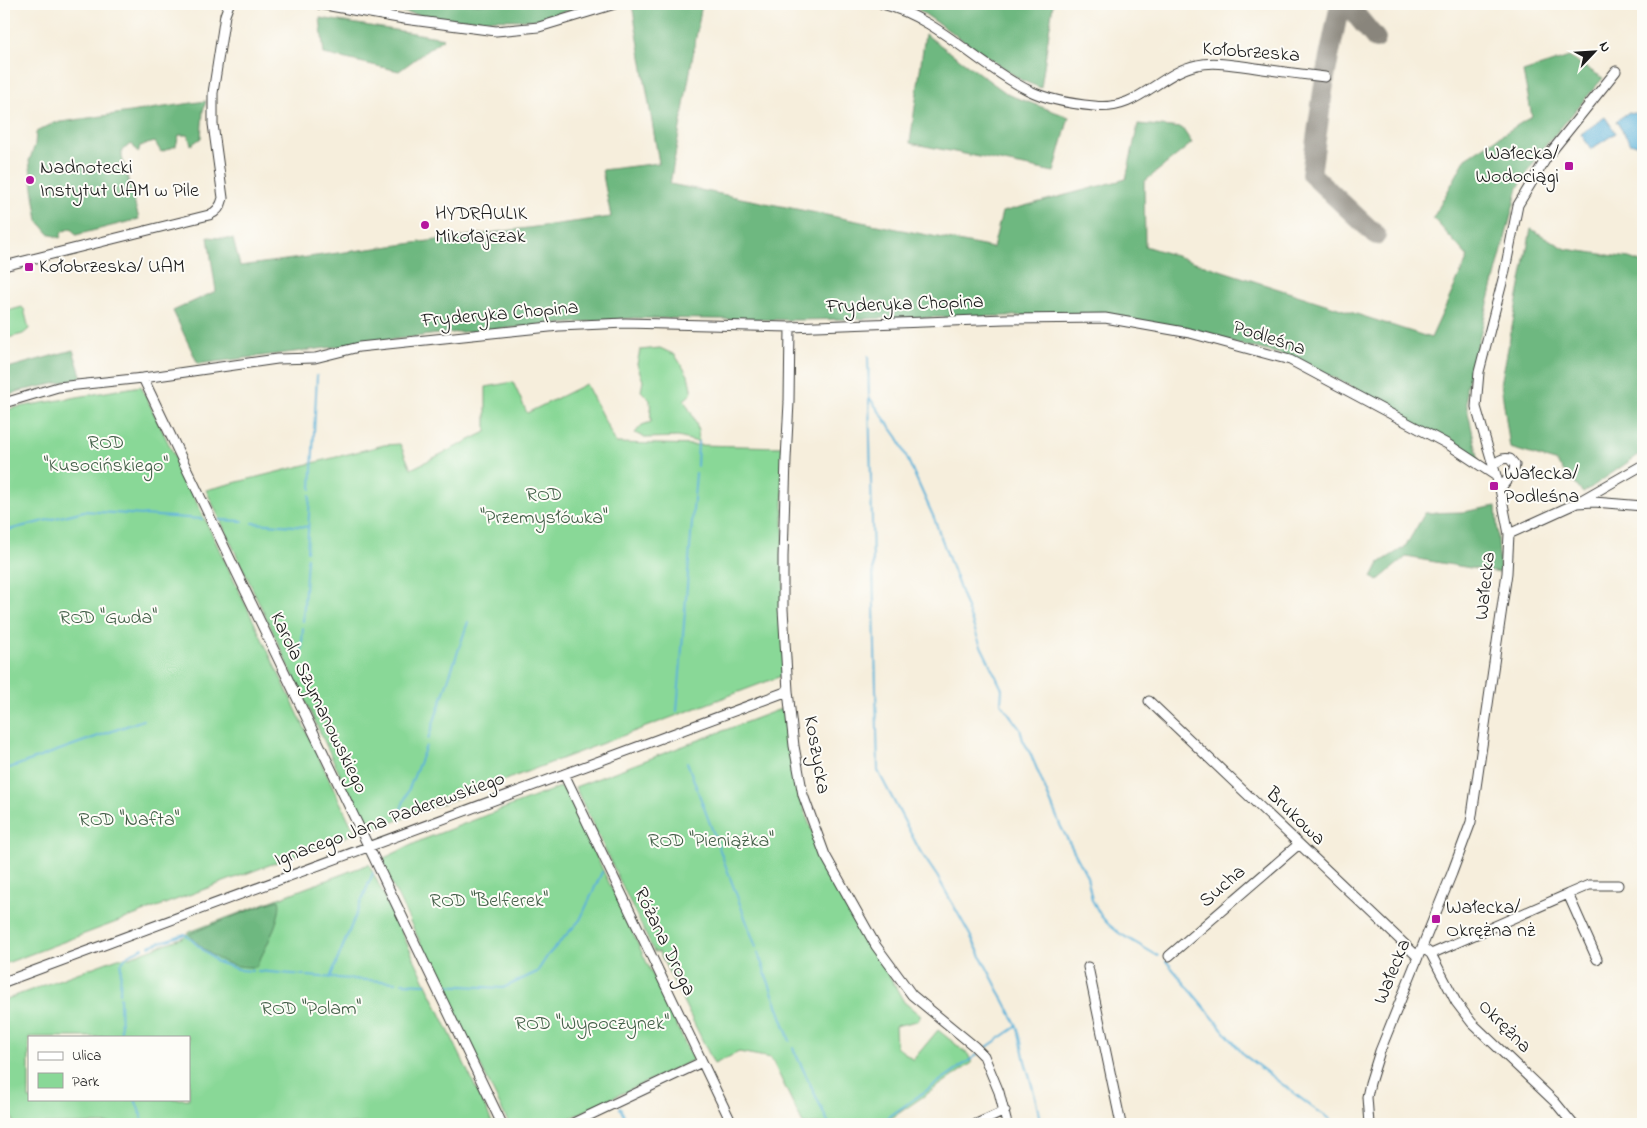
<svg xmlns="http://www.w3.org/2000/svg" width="1647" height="1128" viewBox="0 0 1647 1128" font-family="'Indie Flower',sans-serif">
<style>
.green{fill:#89d897;stroke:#527a5a;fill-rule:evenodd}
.forest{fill:#6eb880;stroke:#456a4e}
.water{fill:#5db2d9;stroke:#3c677a}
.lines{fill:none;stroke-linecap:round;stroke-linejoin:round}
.stream{stroke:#5db2d9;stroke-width:2}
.taxiway{stroke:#89857c;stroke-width:20}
.minor-casing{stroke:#3d3c39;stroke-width:11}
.minor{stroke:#fff;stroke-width:9}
.poi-dot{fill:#b5179e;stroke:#fdfcf7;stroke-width:2}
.labels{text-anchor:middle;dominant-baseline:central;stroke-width:4;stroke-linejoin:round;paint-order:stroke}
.street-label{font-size:20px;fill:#1c1c1c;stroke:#fdfcf7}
.poi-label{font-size:20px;fill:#1c1c1c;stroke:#fdfcf7;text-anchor:start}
.park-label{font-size:20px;fill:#425e47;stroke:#fdfcf7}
</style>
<rect width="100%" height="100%" fill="#fdfcf7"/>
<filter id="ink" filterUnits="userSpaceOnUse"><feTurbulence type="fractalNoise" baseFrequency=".02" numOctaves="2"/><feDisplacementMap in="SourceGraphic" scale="10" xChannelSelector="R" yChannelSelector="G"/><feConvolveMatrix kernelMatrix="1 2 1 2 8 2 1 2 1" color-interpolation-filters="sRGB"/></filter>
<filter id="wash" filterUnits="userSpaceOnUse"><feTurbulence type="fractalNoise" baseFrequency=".0096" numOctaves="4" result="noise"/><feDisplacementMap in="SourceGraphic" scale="20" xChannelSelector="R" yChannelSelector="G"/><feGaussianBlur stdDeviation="1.12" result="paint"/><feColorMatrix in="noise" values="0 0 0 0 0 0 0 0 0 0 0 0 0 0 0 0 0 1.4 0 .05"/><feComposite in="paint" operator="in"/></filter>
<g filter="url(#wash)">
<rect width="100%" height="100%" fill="#f6eedc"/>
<!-- green -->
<path class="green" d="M22,307l2,2 5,20 -6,5 -19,5v-27z
M660,348l15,7 13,20 4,18 -8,7c7,13 17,27 14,42l-20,-5 -33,1 -10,-5 7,-8 9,-3 -1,-22 -9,-9 2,-10 -6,-17 3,-14z
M513,382l14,31 59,-29 30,59 167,4 1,228 -417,157 -161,-342 178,-45 16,-1 11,25 75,-37v-45z
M141,386l214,447 -351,131v-553l9,-3z
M786,707l5,49 8,37 8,25 21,53 46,77 30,54 17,14 -4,5 -22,5 1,20 17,14 25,-30 30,24 4,9 -89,61h-80l-32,-66 -32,-6 -25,12 -55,-112h-5l-79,-165z
M560,787l5,3 128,270 -136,64h-48l-129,-264 42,-20z
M369,864l124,260h-479l-10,-35v-89l114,-42 12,-1 54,-20 5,-5zM29,1037h160v62h-160z"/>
<!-- forest -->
<path class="forest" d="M355,4h237l-59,16 -90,-1z
M632,4h70l-32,180 323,64 9,-36 124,-33 12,-55 44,4 10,15 -48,39 1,64 286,92 37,-81 -35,-39 33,-60 66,-42 -9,-44 46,-15 34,21 -62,73 -23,37 -52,201 1,19 12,53 -134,-78 -65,-29 -172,-40 -311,6 -163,-2 -196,16 -240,30 -25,-53 43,-20 -8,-54 25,2 7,27 371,-49 -9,-47 57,-7z
M910,4h143l-12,84 -20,-8z
M320,18l124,20 -45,33 -75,-17z
M925,34l84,61 60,22 -15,55 -144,-29z
M206,101l-3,10 -2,27 -10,7 -3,-10h-9l-3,11 -15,6 -6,-10 -15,4 -2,7 -6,-9 -10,6v7l17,62 -63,16 -5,-7 -9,4 -2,6 -11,-4 -11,-13 -9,-60 6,-16 1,-13 18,-9z
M1531,229l35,20 63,9 14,5v189l-60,41 -28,-32 -45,-13 -9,-64z
M73,350l9,28 -62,13 -16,6v-28z
M1496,506l4,67 -94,-16 -29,24 -5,-4 7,-14 26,-16 20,-34 38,-1z
M279,900c5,14 -16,53 -23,67 -31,1 -47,-11 -67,-33l76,-30z"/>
<!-- water -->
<path class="water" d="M1629,112l14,3v32l-13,-4 -14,-22z
M1605,117l11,16 -25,16 -10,-15z"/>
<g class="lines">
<!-- stream -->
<path class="stream" d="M868,356l10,415 42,80 17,25 33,59 47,91c4,12 5,23 8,35 6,22 13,41 15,63
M869,397l29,41 36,80 46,126 22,45 -1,14 19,26 3,11 8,15 30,72 26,49 5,24 9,16 7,8 11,9 39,23
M697,466l1,-24
M311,489l6,-113
M219,520l24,1
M253,523l55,4
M4,531l80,-20 118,8
M307,551l3,-56
M303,621l4,-63
M301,658l2,-30
M677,711l19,-238
M428,739l40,-117
M687,762l69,185
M4,770l139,-50
M399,814l27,-68
M149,946l36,-12 32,28 24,8 11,1
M758,953l32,88
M1166,961l78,94 68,52 26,17
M258,971l46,4
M307,976l89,6
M330,978l43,-105
M402,983l23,1
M440,985l63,3 34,-16 11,-17 32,-35 22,-48
M120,993l1,-29 7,-9 15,-7
M120,997l1,40
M987,1047l29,-20
M793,1048l36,76
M135,1099l9,25
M620,1108l8,16
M874,1124l6,-1 97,-68"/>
<!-- taxiway -->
<path class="taxiway" d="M1340,4l-15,73 -14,97 65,61
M1347,4l29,35"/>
</g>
</g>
<g filter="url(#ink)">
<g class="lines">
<defs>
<path id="minor" d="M319,4l85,15 92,12 43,-4 76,-23
M882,4c56,14 95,61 146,86 20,10 44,14 66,16 43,6 65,-33 103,-41 17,-4 36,0 53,2 25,4 50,7 75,10
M4,266l205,-51c8,-3 12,-8 14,-17l-10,-74v-31l12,-78 4,-11
M790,327l-1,75 -3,57 -3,98v52l5,82 6,55 9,49 22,60 51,91 36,49 62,51 10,10 15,36 8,32
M143,378l359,746
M4,403l54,-16 85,-9 134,-19 38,-1 44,-11 200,-21 66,-3 165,4 215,-8 100,-1 85,15 100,27 159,85 47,31
M1493,466c5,-6 10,-9 17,-7l5,6 -1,6 -14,18
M1578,502l65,-37
M1509,534l68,-31 17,-1 49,4
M1149,701l269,256
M564,774l168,350
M1568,894l21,-9h29
M1422,947l9,7 25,48 16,21 83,79 18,22
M1431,954l137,-60 29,65
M1169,956l130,-112
M1088,967l33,157
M4,982l784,-291
M571,1124l131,-62
M976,1124l29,-13
M1369,1124l-2,-27 3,-14 10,-32 72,-178 19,-51 36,-249 2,-39 -9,-45 -24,-82 3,-35 25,-97 14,-70 29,-48 69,-86"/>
</defs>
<!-- minor casing -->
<use href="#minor" class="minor-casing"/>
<!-- minor -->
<use href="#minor" class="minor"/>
</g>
</g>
<!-- markers -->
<g class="poi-dot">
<rect x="1564" y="161" width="10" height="10" rx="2.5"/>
<circle cx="30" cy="180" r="5"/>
<circle cx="425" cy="225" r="5"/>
<rect x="24" y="262" width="10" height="10" rx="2.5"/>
<rect x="1489" y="481" width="10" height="10" rx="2.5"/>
<rect x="1431" y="914" width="10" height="10" rx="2.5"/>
</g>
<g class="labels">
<!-- street labels -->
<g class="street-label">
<text transform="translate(1251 53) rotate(4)">Kołobrzeska</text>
<text transform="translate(905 305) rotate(-2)">Fryderyka Chopina</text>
<text transform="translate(500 315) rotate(-5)">Fryderyka Chopina</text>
<text transform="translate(1269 339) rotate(18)">Podleśna</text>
<text transform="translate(1486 586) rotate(-84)">Wałecka</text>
<text transform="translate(318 703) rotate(64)">Karola Szymanowskiego</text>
<text transform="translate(816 755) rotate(80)">Koszycka</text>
<text transform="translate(1295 817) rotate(44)">Brukowa</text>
<text transform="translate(390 820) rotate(-20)">Ignacego Jana Paderewskiego</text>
<text transform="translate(1223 887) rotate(-41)">Sucha</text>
<text transform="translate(664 942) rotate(64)">Różana Droga</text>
<text transform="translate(1393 972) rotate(-68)">Wałecka</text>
<text transform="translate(1504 1027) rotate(45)">Okrężna</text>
</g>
<!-- poi labels -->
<g class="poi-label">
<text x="1559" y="154" text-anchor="end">Wałecka/<tspan x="1559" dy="23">Wodociągi</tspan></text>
<text x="40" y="168">Nadnotecki<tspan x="40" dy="23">Instytut UAM w Pile</tspan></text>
<text x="435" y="214">HYDRAULIK<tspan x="435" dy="23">Mikołajczak</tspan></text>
<text x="39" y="267">Kołobrzeska/ UAM</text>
<text x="1504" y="474">Wałecka/<tspan x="1504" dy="23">Podleśna</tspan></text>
<text x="1446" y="908">Wałecka/<tspan x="1446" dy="23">Okrężna nż</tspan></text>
</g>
<!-- park labels -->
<g class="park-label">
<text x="106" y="443">ROD<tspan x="106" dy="23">"Kusocińskiego"</tspan></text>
<text x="544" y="495">ROD<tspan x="544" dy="23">"Przemysłówka"</tspan></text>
<text x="108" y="618">ROD "Gwda"</text>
<text x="129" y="820">ROD "Nafta"</text>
<text x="711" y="841">ROD "Pieniążka"</text>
<text x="489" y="901">ROD "Belferek"</text>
<text x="311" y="1009">ROD "Polam"</text>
<text x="592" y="1024">ROD "Wypoczynek"</text>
</g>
</g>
<!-- margin -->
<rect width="1647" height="1128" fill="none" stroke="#fdfcf7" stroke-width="20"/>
<!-- legend -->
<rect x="28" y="1036" width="162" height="65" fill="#fdfcf7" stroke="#a3a29f"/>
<rect x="38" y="1052" width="25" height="8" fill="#ffffff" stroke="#a3a29f"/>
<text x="72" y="1060" font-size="15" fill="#1c1c1c">Ulica</text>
<rect x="38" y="1073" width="25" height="15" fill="#89d897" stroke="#a3a29f"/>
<text x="72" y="1086" font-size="15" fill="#1c1c1c">Park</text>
<!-- north arrow -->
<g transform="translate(1594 52) rotate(65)" stroke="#fdfcf7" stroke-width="4" paint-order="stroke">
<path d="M0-4L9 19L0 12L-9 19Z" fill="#1c1c1c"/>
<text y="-8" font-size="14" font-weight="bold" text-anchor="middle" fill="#1c1c1c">N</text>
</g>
</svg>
